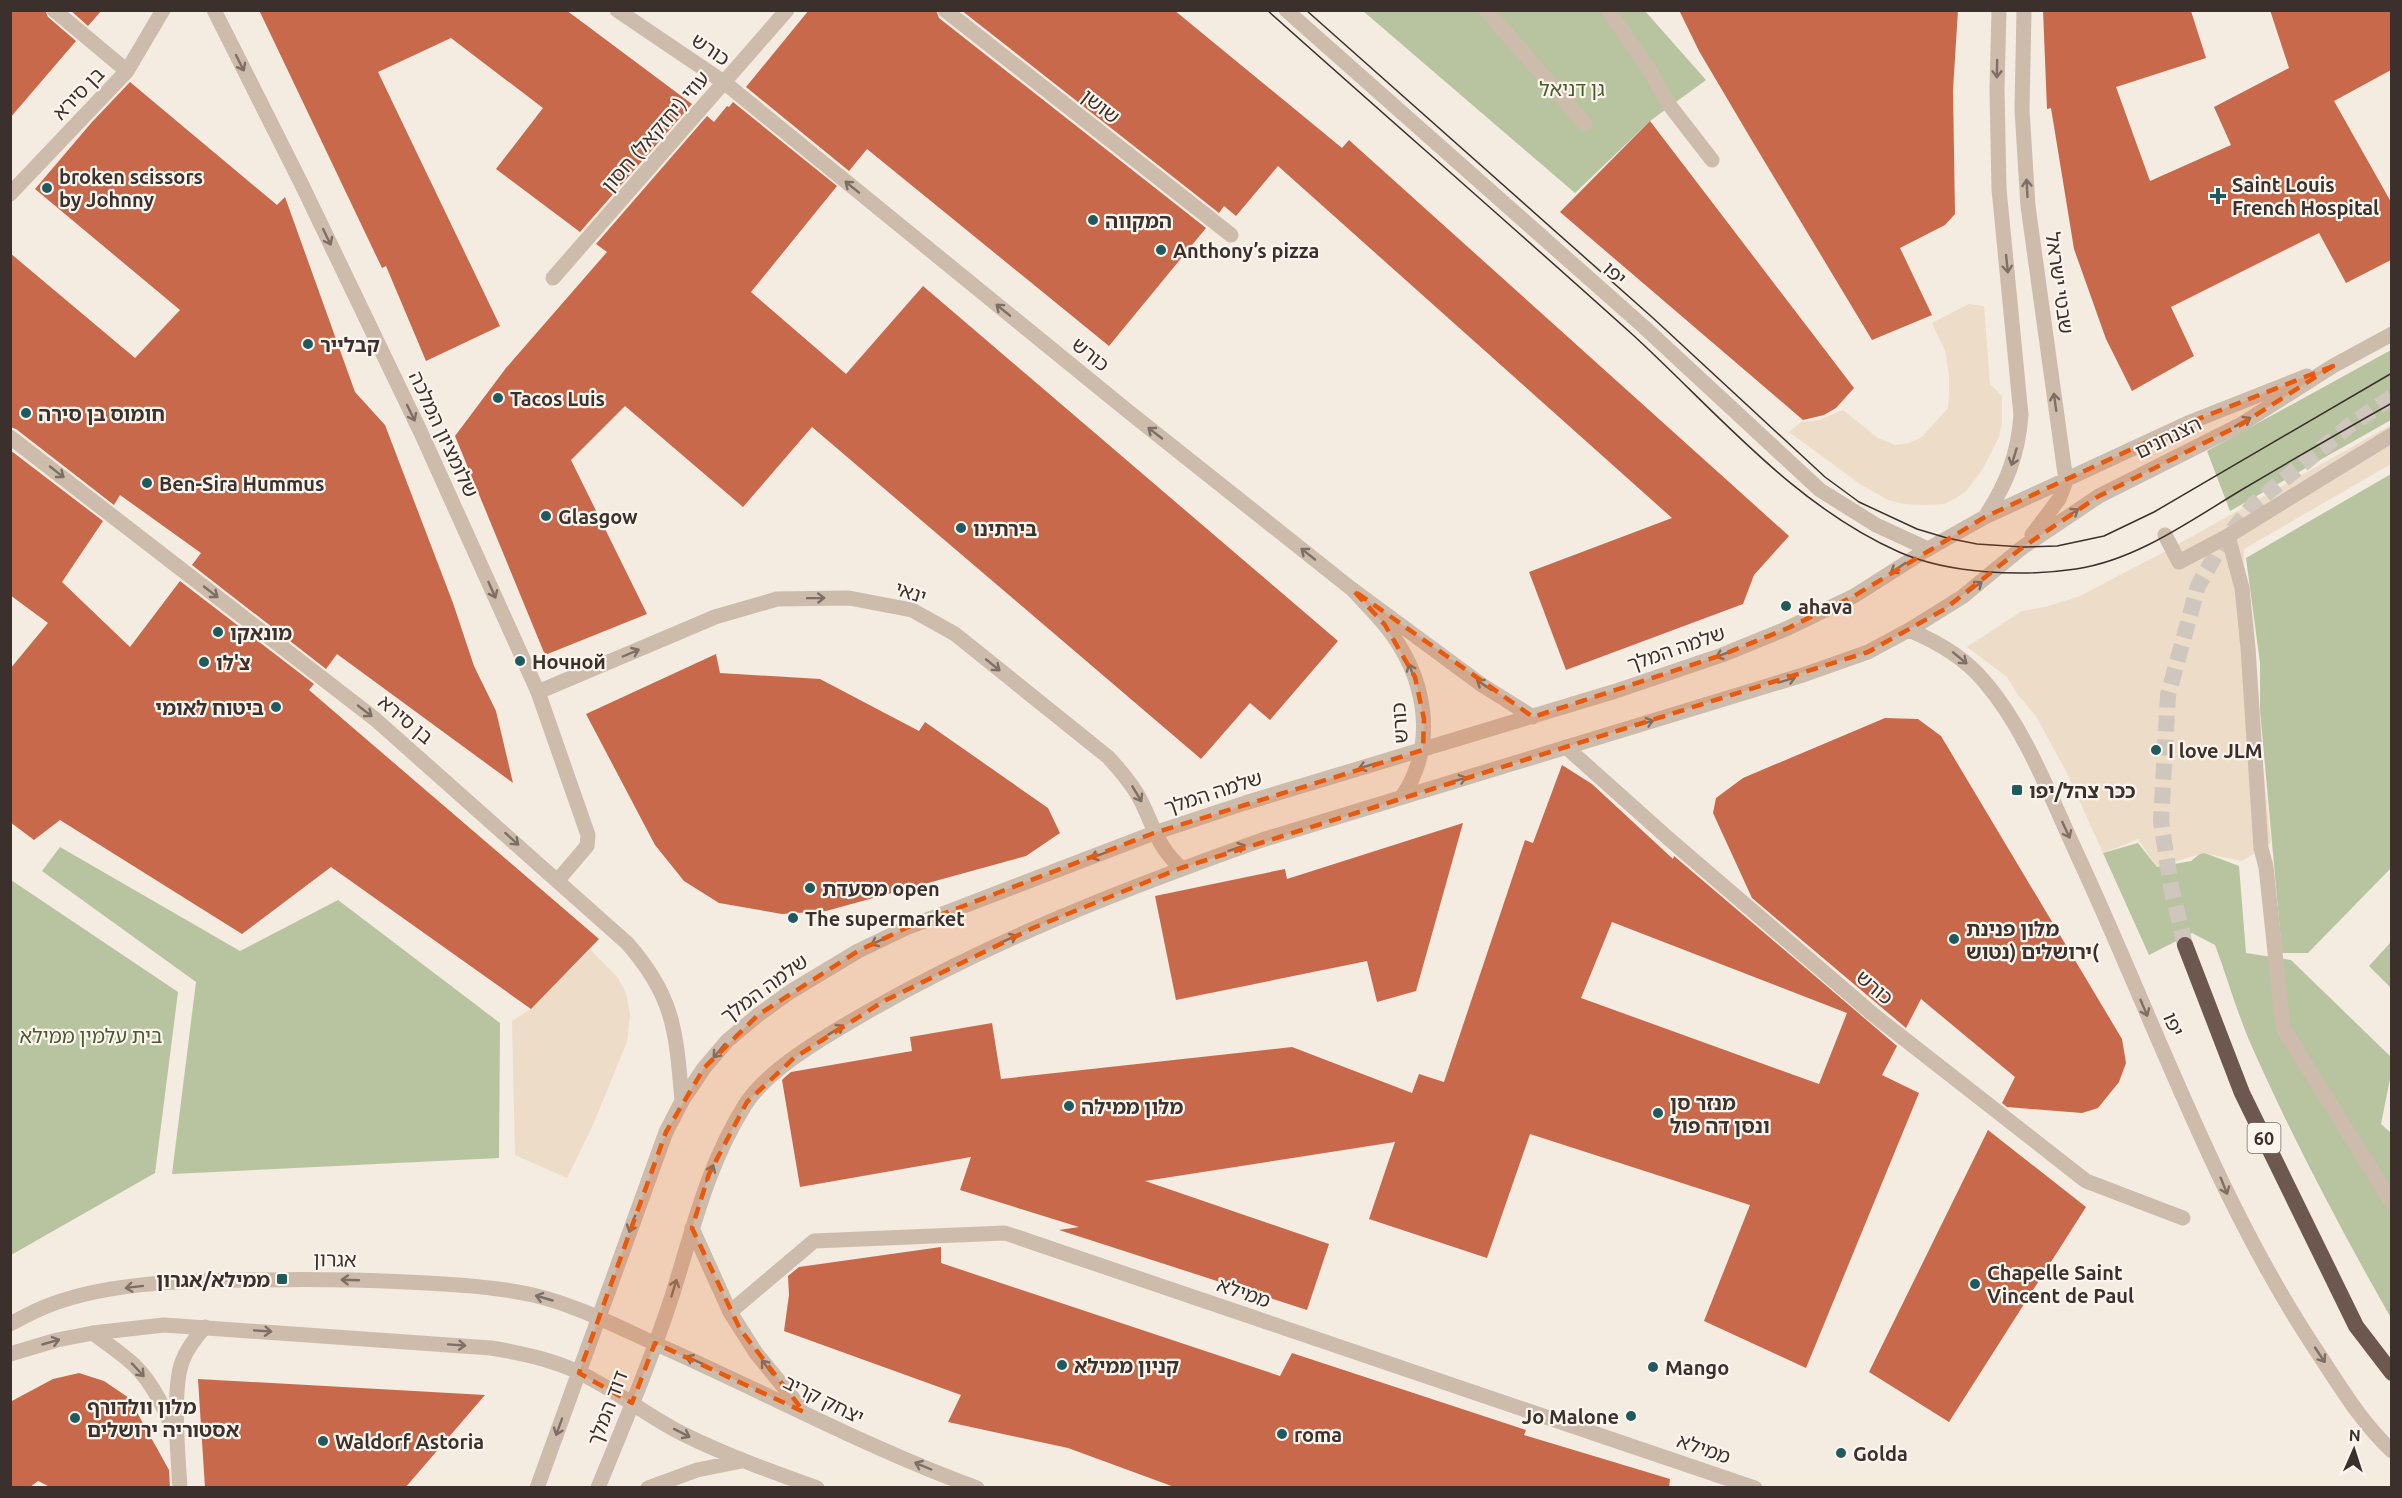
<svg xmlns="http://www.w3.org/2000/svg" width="2402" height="1498" viewBox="0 0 2402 1498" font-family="Ubuntu,'Noto Sans Hebrew',sans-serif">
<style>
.green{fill:#b8c4a0}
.plaza{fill:#ecdcc8}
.building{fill:#c8694b;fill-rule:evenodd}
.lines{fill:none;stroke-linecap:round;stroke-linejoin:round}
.trunk-tunnel{stroke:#cfc6bd;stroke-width:16;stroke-dasharray:16 8;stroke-linecap:butt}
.pedestrian{stroke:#cdbbac;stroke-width:15}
.minor{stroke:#cdbbac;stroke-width:15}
.tertiary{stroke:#cdbbac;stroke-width:15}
.trunk{stroke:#6c584f;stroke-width:16}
.tram{stroke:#3b302b;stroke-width:1.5}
.oneway{stroke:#7d6f65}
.marked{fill:#e8590c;fill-opacity:0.2;stroke:#e8590c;stroke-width:4.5;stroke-dasharray:12 8;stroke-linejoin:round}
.poi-dot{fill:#1f5a5e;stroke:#fbf5ee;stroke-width:2}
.labels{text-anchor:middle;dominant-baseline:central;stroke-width:4.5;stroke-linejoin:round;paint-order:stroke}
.shield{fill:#fbf5ee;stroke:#756b66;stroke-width:1.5}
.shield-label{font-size:18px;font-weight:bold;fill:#3b302b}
.street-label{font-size:20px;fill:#3b302b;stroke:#fbf5ee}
.park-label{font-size:20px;fill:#4a5a2e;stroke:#fbf5ee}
.poi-label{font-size:20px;font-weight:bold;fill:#3b302b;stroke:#fbf5ee;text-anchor:start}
</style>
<rect width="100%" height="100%" fill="#f4ebe1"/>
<!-- green -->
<path class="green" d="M1363,11h282l61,69 -56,41 -75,72z
M2391,350v70l-161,91 -23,-60z
M2391,474v394l-83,85h-26l-22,-243v-47l-14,-105z
M2138,843l19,24 34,-6 11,-9 37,14 7,87 45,7 100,97v17l-10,50 10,9v185c-51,-90 -100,-182 -142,-278 -13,-31 -22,-63 -34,-95l-23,-12 -43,22 -46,-102z
M60,847l180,104 98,-51 162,123 -1,135 -327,16 24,-192 -154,-111z
M11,880l167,112 -23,181 -144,82z
M2391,942v46l-22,-22z"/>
<!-- plaza -->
<path class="plaza" d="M1969,304l15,2 6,78 12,12v25l-3,16 -18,35 -15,19 -10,7 -12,6 -20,1 -20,-1 -16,-4 -28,-16 -71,-52 12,-10 18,-2 24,-10 35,28 17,7 14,-2 13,-6 26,-29 1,-13v-20l-4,-24 -13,-28z
M2391,425v39l-147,85 -1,29 28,265 -29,18 -38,-8 -47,14 -19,-28 -35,14 -36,-80 -31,-57 -18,-21 -11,-18 -40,-30 55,-36 23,-4 35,-11 86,-45z
M590,949l28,29 8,15 4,21 -3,28 -35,85 -25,51 -52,-23 -3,-134 19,-12z"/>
<!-- building -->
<path class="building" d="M10,10h35l3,7 28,24 -66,77z
M70,10h32l-14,16z
M259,10h307l126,94 -112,128 -84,-63 47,-61 -92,-70 -73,34 122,254 -74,35 -40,-95 -4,2z
M809,10h127l3,8 267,210 -97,118 -242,-197 -18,22 -103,-84z
M961,10h213l168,138 7,-8 440,396 -35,39 -11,29 -177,66 -37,-98 143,-54 -394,-352 -42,50 -12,-10 -5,7z
M1679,10h279l-5,80 2,124 -10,11 -45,23 32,67 -60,25 -121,-201 -52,-88z
M2043,10l148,1 15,47 -90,29 34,94 81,-36 -17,-38 75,-39 -19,-58h121v60l-57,31 57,101v58l-45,23 -27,-50 -148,74 23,49 -62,35 -26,-52 -32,-90 -23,-141 -4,1z
M130,82l147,123 8,-8 70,195 30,33 68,178 21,63 22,45 17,72 -176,-129 -11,15 -134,-104 9,-12 -81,-58 -6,10 -98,-76 -6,-2v-174l125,105 45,-48 -145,-121 57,-67z
M733,102l104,84 -86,106 95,82 77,-88 415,355 -68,79 -20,-17 -49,56 -389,-332 -69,80 -118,-101 -54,54 76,154 -102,41 -90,-219 51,-68 101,-116 -11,-8 111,-128 7,6 13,-16 2,1z
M1650,121l204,267 -18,20 -12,7 -21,5 -243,-208z
M10,450l93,71 -41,61 68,65 50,-66 134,103 -5,6 290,249 -68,70 -200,-142 -89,67 -182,-114 -26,20 -24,-18v-153l38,-46 -38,-28z
M716,654l4,19 100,6 99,52 6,-9 123,86 12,25 -34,23 -200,55 -44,3 -63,-11 -35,-22 -29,-36 -69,-131z
M1885,718l33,1 23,17 181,303 4,24 -7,19 -21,26 -16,5 -75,-6 -5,-4 13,-26 -94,-78 -15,29 -154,-130 -39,-85 3,-15 27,-20z
M1562,765l30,19 81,75 1,-3 223,190 -15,29 37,18 -113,275 -102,-47 46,-116 -220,-71 -43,124 -118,-39 26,-77 -250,39 184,63 -22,66 -248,-80 20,-3 -119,-37 11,-33 -171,30 -18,-107 3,-3 6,-5 121,-21 -2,-14 82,-14 9,56 291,-32 120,46 7,-19 25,8 81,-242 8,3zM1612,922l235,91 -28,71 -238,-86z
M1463,823l-47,168 -39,11 -10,-41 -191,39 -21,-104 130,-27 2,10z
M1988,1130l98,77 -137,215 -80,-50z
M941,1247v16l339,113 12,-23 234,77 -2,5 146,44 -1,9h-492l-109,-40 -120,-26 13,-27 -177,-64 5,-36 -1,-19 11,-9z
M79,1373l25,8 25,17 40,72 1,18h-118l-14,-7 -9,7h-19v-86l43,-23z
M198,1379l287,16 -80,93h-200z"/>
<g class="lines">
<!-- trunk-tunnel -->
<path class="trunk-tunnel" d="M2185,945l-14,-58 -10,-66 7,-126 30,-109 25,-44 31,-38 95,-78 43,-29"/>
<!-- pedestrian -->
<path class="pedestrian" d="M54,10l73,61
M1286,10l358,317 176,163 56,35 52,24
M1486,10l99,114
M1608,10l41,59 18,33 45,58
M10,194l117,-123 36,-61
M2165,535l14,27 49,-26 14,52 6,60 13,200 5,19 17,161 109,175
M2228,536l164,-101
M538,692l50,143 -1,11 -29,34
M1566,747l103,92 206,177 211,165 97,37
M730,1312l84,-71 191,-8 750,255"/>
<!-- minor -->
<path class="minor" d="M214,10l88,175 120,250 116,257 177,-75 62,-18 72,-1 63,12 43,24 153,123c12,13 25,28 33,44 14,28 16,45 40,67
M617,10l108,73 404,329 224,178c11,12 22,23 32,35 40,50 54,116 17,172
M945,10l286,225
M553,278l234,-268
M10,437l365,282 252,224c48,54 49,90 55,158
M93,1333c13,10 28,20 40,31 20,19 31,44 41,68
M180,1488c-2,-32 -8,-98 2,-126 5,-14 13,-24 23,-35"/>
<!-- tertiary -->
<path class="tertiary" d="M2024,10l-2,100 6,96 38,275 -7,18 -27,36
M1985,517c22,-34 33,-62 36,-102l-22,-226 -2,-100 2,-79
M1353,590l129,95 51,32
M1909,630c29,12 55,27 75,51 41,47 66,115 92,171 78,167 138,344 240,498 24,36 44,71 76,101
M692,1228l38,84 26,41 44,54
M10,1324c12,-6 24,-13 37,-18 62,-25 150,-26 217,-26 47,-1 95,0 142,2 43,2 86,4 127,13 43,10 83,31 123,49 107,47 211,104 321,144
M10,1354l47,-14 36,-7 71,-8 327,23c30,5 59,11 87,24 36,17 68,43 103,61 44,22 89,38 136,55
M537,1488l129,-356 16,-31 22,-33 23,-27 31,-26 32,-23 68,-41 48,-23 248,-95 91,-30 371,-112 106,-36 66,-27 66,-32 74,-47 57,-32 203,-94 119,-47
M598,1488c26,-64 53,-127 74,-192 22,-69 34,-128 73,-191 22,-34 71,-63 105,-83 130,-77 270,-132 412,-182l541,-165 65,-23 41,-22 53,-33 61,-50 76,-51 141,-71 93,-59 59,-32
M648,1488l49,-18 45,-9"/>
<!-- trunk -->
<path class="trunk" d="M2185,945l57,148 114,233 36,47"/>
<!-- tram -->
<path class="tram" d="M1267,10c122,109 245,216 366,325 84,77 160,170 266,217 50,22 123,25 177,17 61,-9 115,-49 167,-80 49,-29 99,-58 149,-86
M1306,10l347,308 172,159 34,25 58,27 30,9 30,6 46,3 34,-1 47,-10 50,-24 238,-139"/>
</g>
<!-- one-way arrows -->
<defs><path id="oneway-shaft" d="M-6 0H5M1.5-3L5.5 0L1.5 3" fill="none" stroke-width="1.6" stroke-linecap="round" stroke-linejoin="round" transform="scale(1.5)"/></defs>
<g class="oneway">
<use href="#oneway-shaft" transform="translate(240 63) rotate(63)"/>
<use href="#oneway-shaft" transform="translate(1997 69) rotate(91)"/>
<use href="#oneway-shaft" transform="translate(852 187) rotate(-141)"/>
<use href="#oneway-shaft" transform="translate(2027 188) rotate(-93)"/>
<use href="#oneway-shaft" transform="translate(327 237) rotate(64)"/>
<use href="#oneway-shaft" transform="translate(2007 264) rotate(84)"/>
<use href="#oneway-shaft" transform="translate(1003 310) rotate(-141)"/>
<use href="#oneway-shaft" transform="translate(2055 402) rotate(-98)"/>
<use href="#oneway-shaft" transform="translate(411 413) rotate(64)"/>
<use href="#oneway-shaft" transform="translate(2243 422) rotate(-29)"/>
<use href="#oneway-shaft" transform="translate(1155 433) rotate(-142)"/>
<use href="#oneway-shaft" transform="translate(2014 457) rotate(107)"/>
<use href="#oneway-shaft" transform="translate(57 472) rotate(38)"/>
<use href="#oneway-shaft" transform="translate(2071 514) rotate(-33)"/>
<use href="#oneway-shaft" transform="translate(1308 554) rotate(-142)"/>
<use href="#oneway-shaft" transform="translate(1898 568) rotate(147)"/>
<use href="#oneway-shaft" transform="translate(1975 587) rotate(-38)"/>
<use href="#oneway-shaft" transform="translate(492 590) rotate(66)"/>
<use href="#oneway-shaft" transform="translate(211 592) rotate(38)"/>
<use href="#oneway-shaft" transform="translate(816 598) rotate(-1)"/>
<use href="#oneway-shaft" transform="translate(631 653) rotate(-23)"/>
<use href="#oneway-shaft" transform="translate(1724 654) rotate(159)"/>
<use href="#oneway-shaft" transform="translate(1960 658) rotate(39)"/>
<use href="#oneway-shaft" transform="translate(993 665) rotate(39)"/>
<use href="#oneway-shaft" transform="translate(1412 672) rotate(-112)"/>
<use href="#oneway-shaft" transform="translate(1787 680) rotate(-17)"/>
<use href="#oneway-shaft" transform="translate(1484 685) rotate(-146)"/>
<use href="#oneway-shaft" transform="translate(365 711) rotate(38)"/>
<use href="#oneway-shaft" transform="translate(1645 723) rotate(-17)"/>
<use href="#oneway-shaft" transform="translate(1367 766) rotate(163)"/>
<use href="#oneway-shaft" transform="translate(1458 780) rotate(-17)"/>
<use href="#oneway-shaft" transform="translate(1137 794) rotate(59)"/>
<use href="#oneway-shaft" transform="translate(2066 830) rotate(65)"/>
<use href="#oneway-shaft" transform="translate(512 839) rotate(42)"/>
<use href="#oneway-shaft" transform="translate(1237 848) rotate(-19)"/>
<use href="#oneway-shaft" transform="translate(1099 855) rotate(159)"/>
<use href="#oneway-shaft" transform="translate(1009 939) rotate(-24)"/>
<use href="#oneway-shaft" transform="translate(879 941) rotate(155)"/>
<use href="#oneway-shaft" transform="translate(2144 1008) rotate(67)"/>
<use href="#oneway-shaft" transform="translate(836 1030) rotate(-31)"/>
<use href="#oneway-shaft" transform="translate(719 1051) rotate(130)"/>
<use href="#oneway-shaft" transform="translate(710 1173) rotate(-67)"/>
<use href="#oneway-shaft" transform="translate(2224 1186) rotate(68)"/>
<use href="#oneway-shaft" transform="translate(632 1224) rotate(110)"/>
<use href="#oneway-shaft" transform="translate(350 1280) rotate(-178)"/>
<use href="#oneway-shaft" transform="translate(134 1287) rotate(173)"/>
<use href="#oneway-shaft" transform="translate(674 1288) rotate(-73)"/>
<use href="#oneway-shaft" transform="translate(544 1298) rotate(-164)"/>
<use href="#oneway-shaft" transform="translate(263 1331) rotate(4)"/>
<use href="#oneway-shaft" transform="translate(51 1342) rotate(-16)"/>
<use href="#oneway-shaft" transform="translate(457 1345) rotate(4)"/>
<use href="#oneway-shaft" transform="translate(2320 1355) rotate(56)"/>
<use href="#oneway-shaft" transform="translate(694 1360) rotate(-156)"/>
<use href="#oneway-shaft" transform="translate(767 1367) rotate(-127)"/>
<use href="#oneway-shaft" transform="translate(138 1370) rotate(47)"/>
<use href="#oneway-shaft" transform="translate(559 1427) rotate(110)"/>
<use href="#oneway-shaft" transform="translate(682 1433) rotate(27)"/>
<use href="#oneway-shaft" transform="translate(923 1466) rotate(-157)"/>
</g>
<!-- marked area -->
<path class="marked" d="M2333,366l-93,59 -141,71 -76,51 -78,62 -77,43 -687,216 -148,60 -149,73 -90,57 -47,44 -38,72 -17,54 48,101 64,83 -149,-69 -23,60 -53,-30 87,-241 38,-64 54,-53 100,-64 48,-23 248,-95 269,-83 1,-31 -9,-42 -30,-52 -32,-35 180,127 189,-62 66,-27 66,-32 131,-79 203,-94z"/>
<!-- markers -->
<g class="poi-dot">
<circle cx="47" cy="188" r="6"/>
<path d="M2215 187h6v6h6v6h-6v6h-6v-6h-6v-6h6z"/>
<circle cx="1093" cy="220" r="6"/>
<circle cx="1161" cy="250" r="6"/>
<circle cx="308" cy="344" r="6"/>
<circle cx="498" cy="398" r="6"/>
<circle cx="26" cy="413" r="6"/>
<circle cx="147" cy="483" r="6"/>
<circle cx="546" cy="516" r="6"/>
<circle cx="961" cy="528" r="6"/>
<circle cx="1786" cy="606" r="6"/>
<circle cx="218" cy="632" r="6"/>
<circle cx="520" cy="661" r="6"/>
<circle cx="204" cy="662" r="6"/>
<circle cx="276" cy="707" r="6"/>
<circle cx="2156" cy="750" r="6"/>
<rect x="2011" y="784" width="12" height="12" rx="3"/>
<circle cx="810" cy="888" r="6"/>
<circle cx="793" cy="918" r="6"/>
<circle cx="1954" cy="939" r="6"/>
<circle cx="1069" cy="1106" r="6"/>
<circle cx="1658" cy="1113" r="6"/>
<rect x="276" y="1273" width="12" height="12" rx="3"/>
<circle cx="1975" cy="1284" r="6"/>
<circle cx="1062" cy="1365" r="6"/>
<circle cx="1653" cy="1367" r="6"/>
<circle cx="1631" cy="1416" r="6"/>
<circle cx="75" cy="1418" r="6"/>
<circle cx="1282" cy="1434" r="6"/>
<circle cx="323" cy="1441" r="6"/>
<circle cx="1841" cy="1453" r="6"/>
</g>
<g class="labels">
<!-- shield labels -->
<rect class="shield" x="2247.5" y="1123" width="33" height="30" rx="4.5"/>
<g class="shield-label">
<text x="2264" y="1138">60</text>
</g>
<!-- street labels -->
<g class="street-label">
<text transform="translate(711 49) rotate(34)">כורש</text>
<text transform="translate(78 93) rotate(-46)">בן סירא</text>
<text transform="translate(1101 106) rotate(38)">שושן</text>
<text transform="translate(655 131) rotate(-49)">עוזי (יחזקאל) חסון</text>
<text transform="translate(1615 273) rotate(42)">יפו</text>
<text transform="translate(2060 283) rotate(82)">שבטי ישראל</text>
<text transform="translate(1091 354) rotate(39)">כורש</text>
<text transform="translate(444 434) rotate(65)">שלומציון המלכה</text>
<text transform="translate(2168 437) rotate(-26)">הצנחנים</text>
<text transform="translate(911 592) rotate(18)">ינאי</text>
<text transform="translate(1676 648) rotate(-19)">שלמה המלך</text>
<text transform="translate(406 719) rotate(40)">בן סירא</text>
<text transform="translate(1399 723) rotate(-94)">כורש</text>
<text transform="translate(1213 792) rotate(-18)">שלמה המלך</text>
<text transform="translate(1875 987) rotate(40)">כורש</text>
<text transform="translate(764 988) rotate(-36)">שלמה המלך</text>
<text transform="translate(2174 1024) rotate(67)">יפו</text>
<text transform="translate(335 1259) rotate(1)">אגרון</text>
<text transform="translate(1244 1292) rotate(19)">ממילא</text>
<text transform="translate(824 1399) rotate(26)">יצחק קריב</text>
<text transform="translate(607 1408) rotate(-69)">דוד המלך</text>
<text transform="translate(1704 1448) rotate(19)">ממילא</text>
</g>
<!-- park labels -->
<g class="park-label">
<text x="1572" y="88">גן דניאל</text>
<text x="91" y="1035">בית עלמין ממילא</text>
</g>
<!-- poi labels -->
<g class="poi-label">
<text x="59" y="176">broken scissors<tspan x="59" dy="23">by Johnny</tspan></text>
<text x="2232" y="184">Saint Louis<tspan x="2232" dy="23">French Hospital</tspan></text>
<text x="1105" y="220">המקווה</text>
<text x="1173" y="250">Anthony’s pizza</text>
<text x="320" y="344">קבלייר</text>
<text x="510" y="398">Tacos Luis</text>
<text x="38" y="413">חומוס בן סירה</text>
<text x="159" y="483">Ben-Sira Hummus</text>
<text x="558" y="516">Glasgow</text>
<text x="973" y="528">בירתינו</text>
<text x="1798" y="606">ahava</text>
<text x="230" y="632">מונאקו</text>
<text x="532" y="661">Ночной</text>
<text x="216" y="662">צ'לו</text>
<text x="264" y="707" text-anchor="end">ביטוח לאומי</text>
<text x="2168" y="750">I love JLM</text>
<text x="2029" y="790">ככר צהל/יפו</text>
<text x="822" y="888">מסעדת open</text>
<text x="805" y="918">The supermarket</text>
<text x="1966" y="928">מלון פנינת<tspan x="1966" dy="23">ירושלים (נטוש(</tspan></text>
<text x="1670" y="1102">מנזר סן<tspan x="1670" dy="23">ונסן דה פול</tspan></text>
<text x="1081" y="1106">מלון ממילה</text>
<text x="1987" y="1272">Chapelle Saint<tspan x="1987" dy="23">Vincent de Paul</tspan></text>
<text x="270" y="1279" text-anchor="end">ממילא/אגרון</text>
<text x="1074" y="1365">קניון ממילא</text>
<text x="1665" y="1367">Mango</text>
<text x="87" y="1406">מלון וולדורף<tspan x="87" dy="23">אסטוריה ירושלים</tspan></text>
<text x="1619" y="1416" text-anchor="end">Jo Malone</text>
<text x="1294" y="1434">roma</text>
<text x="335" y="1441">Waldorf Astoria</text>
<text x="1853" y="1453">Golda</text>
</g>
</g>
<!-- border -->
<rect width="2402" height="1498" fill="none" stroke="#3b302b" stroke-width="24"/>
<!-- north arrow -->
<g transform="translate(2354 1450) rotate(3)" stroke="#fbf5ee" stroke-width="4.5" paint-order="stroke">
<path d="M0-4.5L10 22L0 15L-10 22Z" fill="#3b302b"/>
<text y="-9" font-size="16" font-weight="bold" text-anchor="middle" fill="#3b302b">N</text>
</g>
</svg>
